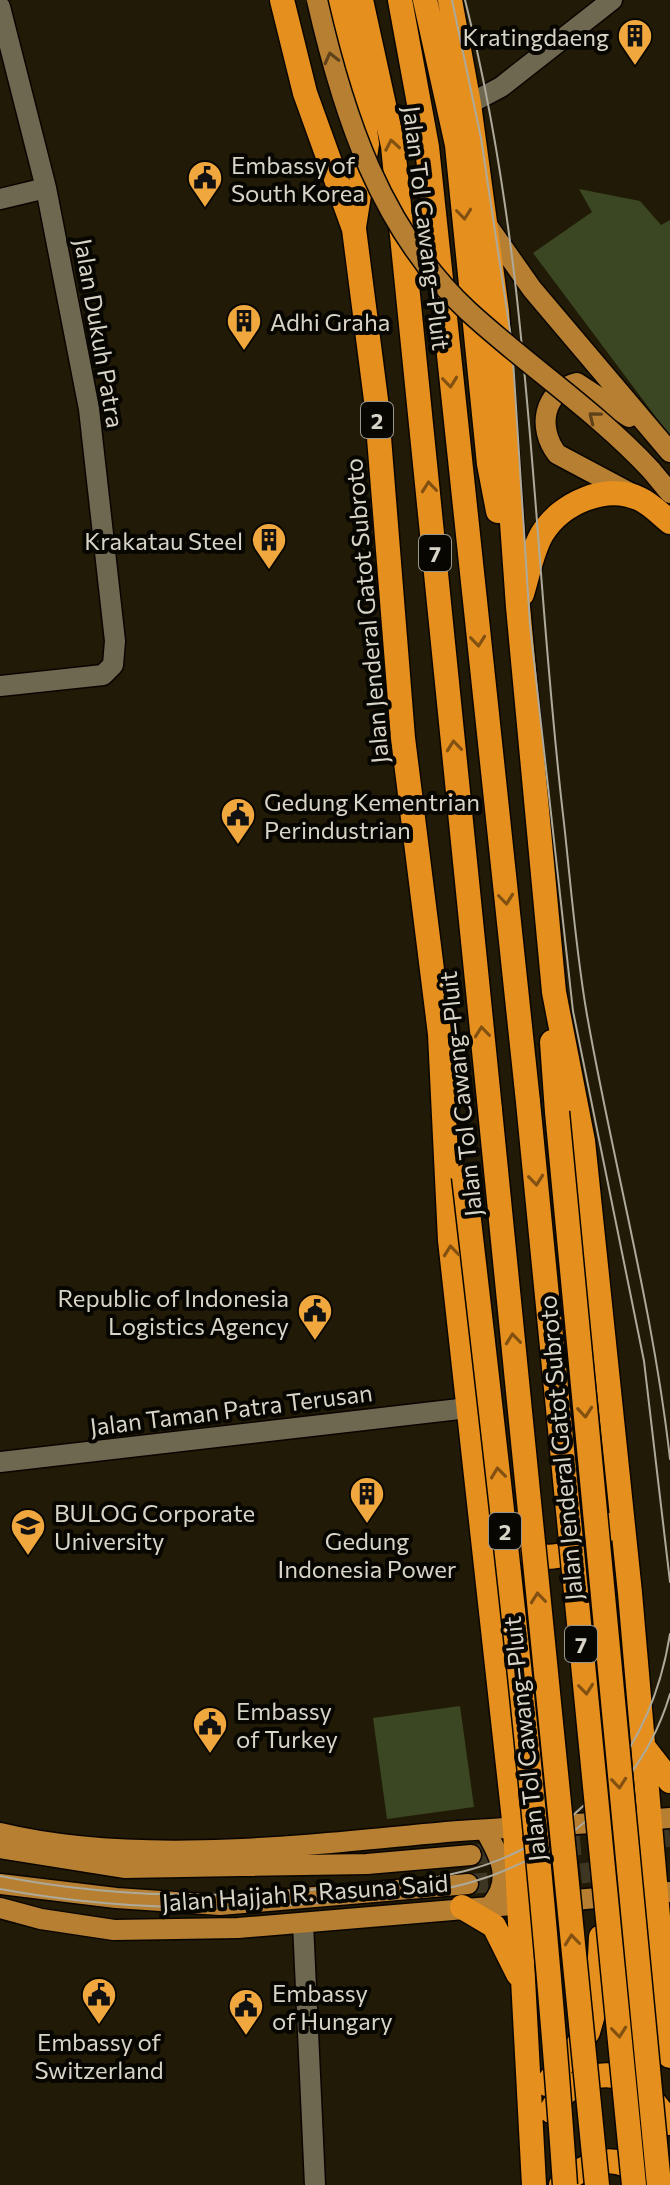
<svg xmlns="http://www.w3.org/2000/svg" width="670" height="2185" viewBox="0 0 670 2185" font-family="Commissioner,sans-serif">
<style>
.green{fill:#3b4722}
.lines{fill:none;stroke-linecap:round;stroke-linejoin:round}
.major-tunnel{stroke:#3c3623;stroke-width:20;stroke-dasharray:20 10;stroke-linecap:butt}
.minor-casing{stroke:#0a0500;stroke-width:23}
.major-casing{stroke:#0a0500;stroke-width:23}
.highway-casing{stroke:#0a0500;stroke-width:27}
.minor{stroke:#6f6851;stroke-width:20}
.major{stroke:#b67f32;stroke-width:20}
.highway{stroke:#e58f1e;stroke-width:24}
.tram{stroke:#ada99b;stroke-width:2}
.major-bridge-casing{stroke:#0a0500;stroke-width:23;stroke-linecap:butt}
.highway-bridge-casing{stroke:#0a0500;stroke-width:27;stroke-linecap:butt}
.major-bridge{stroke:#b67f32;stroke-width:20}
.highway-bridge{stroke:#e58f1e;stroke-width:24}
.oneway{stroke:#5f421a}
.oneway2{stroke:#825111}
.labels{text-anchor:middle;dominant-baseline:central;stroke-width:8;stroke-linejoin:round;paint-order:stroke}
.shield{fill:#080601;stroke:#9a968c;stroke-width:2}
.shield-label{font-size:22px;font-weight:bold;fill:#d8d4c8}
.poi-label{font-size:24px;fill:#d8d4c8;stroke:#080601;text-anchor:start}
.street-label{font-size:24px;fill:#d8d4c8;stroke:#080601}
</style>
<rect width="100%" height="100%" fill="#211a06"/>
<!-- green -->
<path class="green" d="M579,189l61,12 21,24 9,-5v216l-137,-183 59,-41z
M460,1706l14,101 -87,12 -14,-101z"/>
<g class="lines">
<!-- major-tunnel -->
<path class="major-tunnel" d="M471,1855l199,-18
M551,1877l119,-14
M468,1884l51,-4"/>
<defs>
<path id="minor" d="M0,7l46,181 43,221 26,232 -2,24 -10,10 -103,11
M469,104l32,-17 111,-87
M0,199l46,-11
M0,1462l468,-54
M303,1923l12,262"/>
<path id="major" d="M487,225l45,64 138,163
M629,417l-52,-34c-34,8 -40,45 -20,71l77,41
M651,470l19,23
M485,1830c15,26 28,50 6,75
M0,1833c136,33 308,12 446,-1 75,-6 150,-8 224,-14
M0,1848l124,20 243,-4 104,-9
M0,1884l116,14 104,7 248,-21
M0,1908l41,11 73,11 124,-2 432,-36"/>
<path id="highway" d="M282,0l23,93 49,136 22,171 27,338 37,296 10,206 65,589 19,356
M340,0l17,74 10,70 -13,83
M361,0l32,146 97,964
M400,0l27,147 101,955
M425,0l32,145 32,319 9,47
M450,0l19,104 28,207 21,296 36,385 29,149 47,452 40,463
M522,594c6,-19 10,-43 20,-60 19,-31 64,-51 98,-35 11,5 21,16 30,23
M552,1042l5,70
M495,1531c36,38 81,32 115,-6
M645,1749l25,32
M462,1907l32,19 24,48
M547,2084l41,-52 10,-35 3,-60
M551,2111c13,-25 45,-44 74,-32 19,8 33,28 45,44
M561,2185c34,-30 60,-33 94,0"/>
</defs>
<!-- minor casing -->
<use href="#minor" class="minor-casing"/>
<!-- major casing -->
<use href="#major" class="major-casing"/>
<!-- highway casing -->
<use href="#highway" class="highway-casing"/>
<!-- minor -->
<use href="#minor" class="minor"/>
<!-- major -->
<use href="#major" class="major"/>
<!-- highway -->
<use href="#highway" class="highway"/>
<!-- tram -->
<path class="tram" d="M452,0l29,138 31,206 18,281 43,386 71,350 26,221
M465,0c69,272 66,547 99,823 7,64 12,129 23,192 26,148 66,293 83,444
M0,1876c105,21 214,23 320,13 49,-4 98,-6 145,-18 115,-30 187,-123 205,-237
M0,1889c109,20 217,23 327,13 48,-5 98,-6 145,-20 92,-27 170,-94 198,-188"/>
<defs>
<path id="major-bridge" d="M317,0c26,114 63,229 151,311 60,55 128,100 183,159"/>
<path id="highway-bridge" d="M528,1102l106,1083
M490,1110l107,1075
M557,1112l102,1073
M464,1177c39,336 78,671 101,1008"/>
</defs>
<!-- major-bridge casing -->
<use href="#major-bridge" class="major-bridge-casing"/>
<!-- highway-bridge casing -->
<use href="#highway-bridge" class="highway-bridge-casing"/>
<!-- major-bridge -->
<use href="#major-bridge" class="major-bridge"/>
<!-- highway-bridge -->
<use href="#highway-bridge" class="highway-bridge"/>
</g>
<!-- one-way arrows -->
<defs><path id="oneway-chevron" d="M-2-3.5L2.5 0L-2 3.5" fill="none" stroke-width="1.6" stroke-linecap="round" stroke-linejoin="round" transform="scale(2)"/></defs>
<g class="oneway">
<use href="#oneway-chevron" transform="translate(331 58) rotate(-104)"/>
<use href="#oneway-chevron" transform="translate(594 417) rotate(-141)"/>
</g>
<g class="oneway2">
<use href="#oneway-chevron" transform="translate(392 145) rotate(-100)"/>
<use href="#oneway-chevron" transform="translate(464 214) rotate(84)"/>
<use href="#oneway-chevron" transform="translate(450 382) rotate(84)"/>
<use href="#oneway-chevron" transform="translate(429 487) rotate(-96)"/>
<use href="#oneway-chevron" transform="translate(478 641) rotate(84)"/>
<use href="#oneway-chevron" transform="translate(454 746) rotate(-96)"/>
<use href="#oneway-chevron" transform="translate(506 899) rotate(84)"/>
<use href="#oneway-chevron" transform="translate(482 1032) rotate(-96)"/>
<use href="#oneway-chevron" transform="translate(536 1180) rotate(84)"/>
<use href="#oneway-chevron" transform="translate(451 1251) rotate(-96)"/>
<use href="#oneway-chevron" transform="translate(513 1339) rotate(-96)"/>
<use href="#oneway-chevron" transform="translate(585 1412) rotate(85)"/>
<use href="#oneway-chevron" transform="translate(498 1473) rotate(-97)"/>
<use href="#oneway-chevron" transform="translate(538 1598) rotate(-96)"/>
<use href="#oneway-chevron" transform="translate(586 1689) rotate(84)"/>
<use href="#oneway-chevron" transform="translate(619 1783) rotate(85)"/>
<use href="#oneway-chevron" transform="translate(572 1940) rotate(-96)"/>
<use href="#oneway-chevron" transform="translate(619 2032) rotate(84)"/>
</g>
<!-- icons -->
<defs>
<symbol id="building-pin" viewBox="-11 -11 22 30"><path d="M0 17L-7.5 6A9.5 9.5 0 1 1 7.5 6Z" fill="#efa73e" stroke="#080601"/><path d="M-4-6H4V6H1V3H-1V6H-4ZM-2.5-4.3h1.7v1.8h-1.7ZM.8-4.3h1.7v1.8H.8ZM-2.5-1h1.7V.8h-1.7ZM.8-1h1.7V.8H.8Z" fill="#111"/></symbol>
<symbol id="civic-pin" viewBox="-11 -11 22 30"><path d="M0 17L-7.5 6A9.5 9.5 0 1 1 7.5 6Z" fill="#efa73e" stroke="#080601"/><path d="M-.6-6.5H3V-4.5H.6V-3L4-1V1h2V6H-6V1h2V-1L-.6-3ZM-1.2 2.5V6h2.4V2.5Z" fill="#111"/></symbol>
<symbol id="university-pin" viewBox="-11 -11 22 30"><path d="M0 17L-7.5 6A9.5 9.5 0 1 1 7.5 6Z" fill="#efa73e" stroke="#080601"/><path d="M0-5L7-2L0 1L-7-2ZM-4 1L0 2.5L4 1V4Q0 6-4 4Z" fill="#111"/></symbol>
</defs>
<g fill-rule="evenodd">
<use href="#building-pin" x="615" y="16" width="40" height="54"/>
<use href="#civic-pin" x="185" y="158" width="40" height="54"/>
<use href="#building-pin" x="224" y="301" width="40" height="54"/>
<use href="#building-pin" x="249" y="520" width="40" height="54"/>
<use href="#civic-pin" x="218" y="795" width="40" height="54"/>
<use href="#civic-pin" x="295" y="1291" width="40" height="54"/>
<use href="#building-pin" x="347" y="1474" width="40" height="54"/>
<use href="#university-pin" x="8" y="1506" width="40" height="54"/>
<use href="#civic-pin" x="190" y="1704" width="40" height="54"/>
<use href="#civic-pin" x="79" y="1975" width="40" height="54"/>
<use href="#civic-pin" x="226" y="1986" width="40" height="54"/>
</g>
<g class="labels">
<!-- shield labels -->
<g class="shield">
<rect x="361" y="402" width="32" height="36" rx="6"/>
<rect x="419" y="535" width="32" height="36" rx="6"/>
<rect x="489" y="1513" width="32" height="36" rx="6"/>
<rect x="565" y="1626" width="32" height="36" rx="6"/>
</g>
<g class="shield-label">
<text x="377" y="420">2</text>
<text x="435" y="553">7</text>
<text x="505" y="1531">2</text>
<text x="581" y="1644">7</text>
</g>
<!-- poi labels -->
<g class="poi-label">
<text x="609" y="36" text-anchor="end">Kratingdaeng</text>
<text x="231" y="164">Embassy of<tspan x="231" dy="28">South Korea</tspan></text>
<text x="270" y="321">Adhi Graha</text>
<text x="243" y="540" text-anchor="end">Krakatau Steel</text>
<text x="264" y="801">Gedung Kementrian<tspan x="264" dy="28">Perindustrian</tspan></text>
<text x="289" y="1297" text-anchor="end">Republic of Indonesia<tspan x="289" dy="28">Logistics Agency</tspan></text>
<text x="54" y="1512">BULOG Corporate<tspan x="54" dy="28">University</tspan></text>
<text x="367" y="1540" text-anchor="middle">Gedung<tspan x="367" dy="28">Indonesia Power</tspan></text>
<text x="236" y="1710">Embassy<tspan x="236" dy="28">of Turkey</tspan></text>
<text x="272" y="1992">Embassy<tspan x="272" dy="28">of Hungary</tspan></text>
<text x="99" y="2041" text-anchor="middle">Embassy of<tspan x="99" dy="28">Switzerland</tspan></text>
</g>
<!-- street labels -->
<g class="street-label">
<text transform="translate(427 228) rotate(83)">Jalan Tol Cawang–Pluit</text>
<text transform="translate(100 333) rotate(80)">Jalan Dukuh Patra</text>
<text transform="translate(366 611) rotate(-95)">Jalan Jenderal Gatot Subroto</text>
<text transform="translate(460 1094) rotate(-96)">Jalan Tol Cawang–Pluit</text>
<text transform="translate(231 1409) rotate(-7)">Jalan Taman Patra Terusan</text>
<text transform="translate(560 1448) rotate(-95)">Jalan Jenderal Gatot Subroto</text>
<text transform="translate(524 1739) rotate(-96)">Jalan Tol Cawang–Pluit</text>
<text transform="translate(305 1892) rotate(-4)">Jalan Hajjah R. Rasuna Said</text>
</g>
</g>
</svg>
